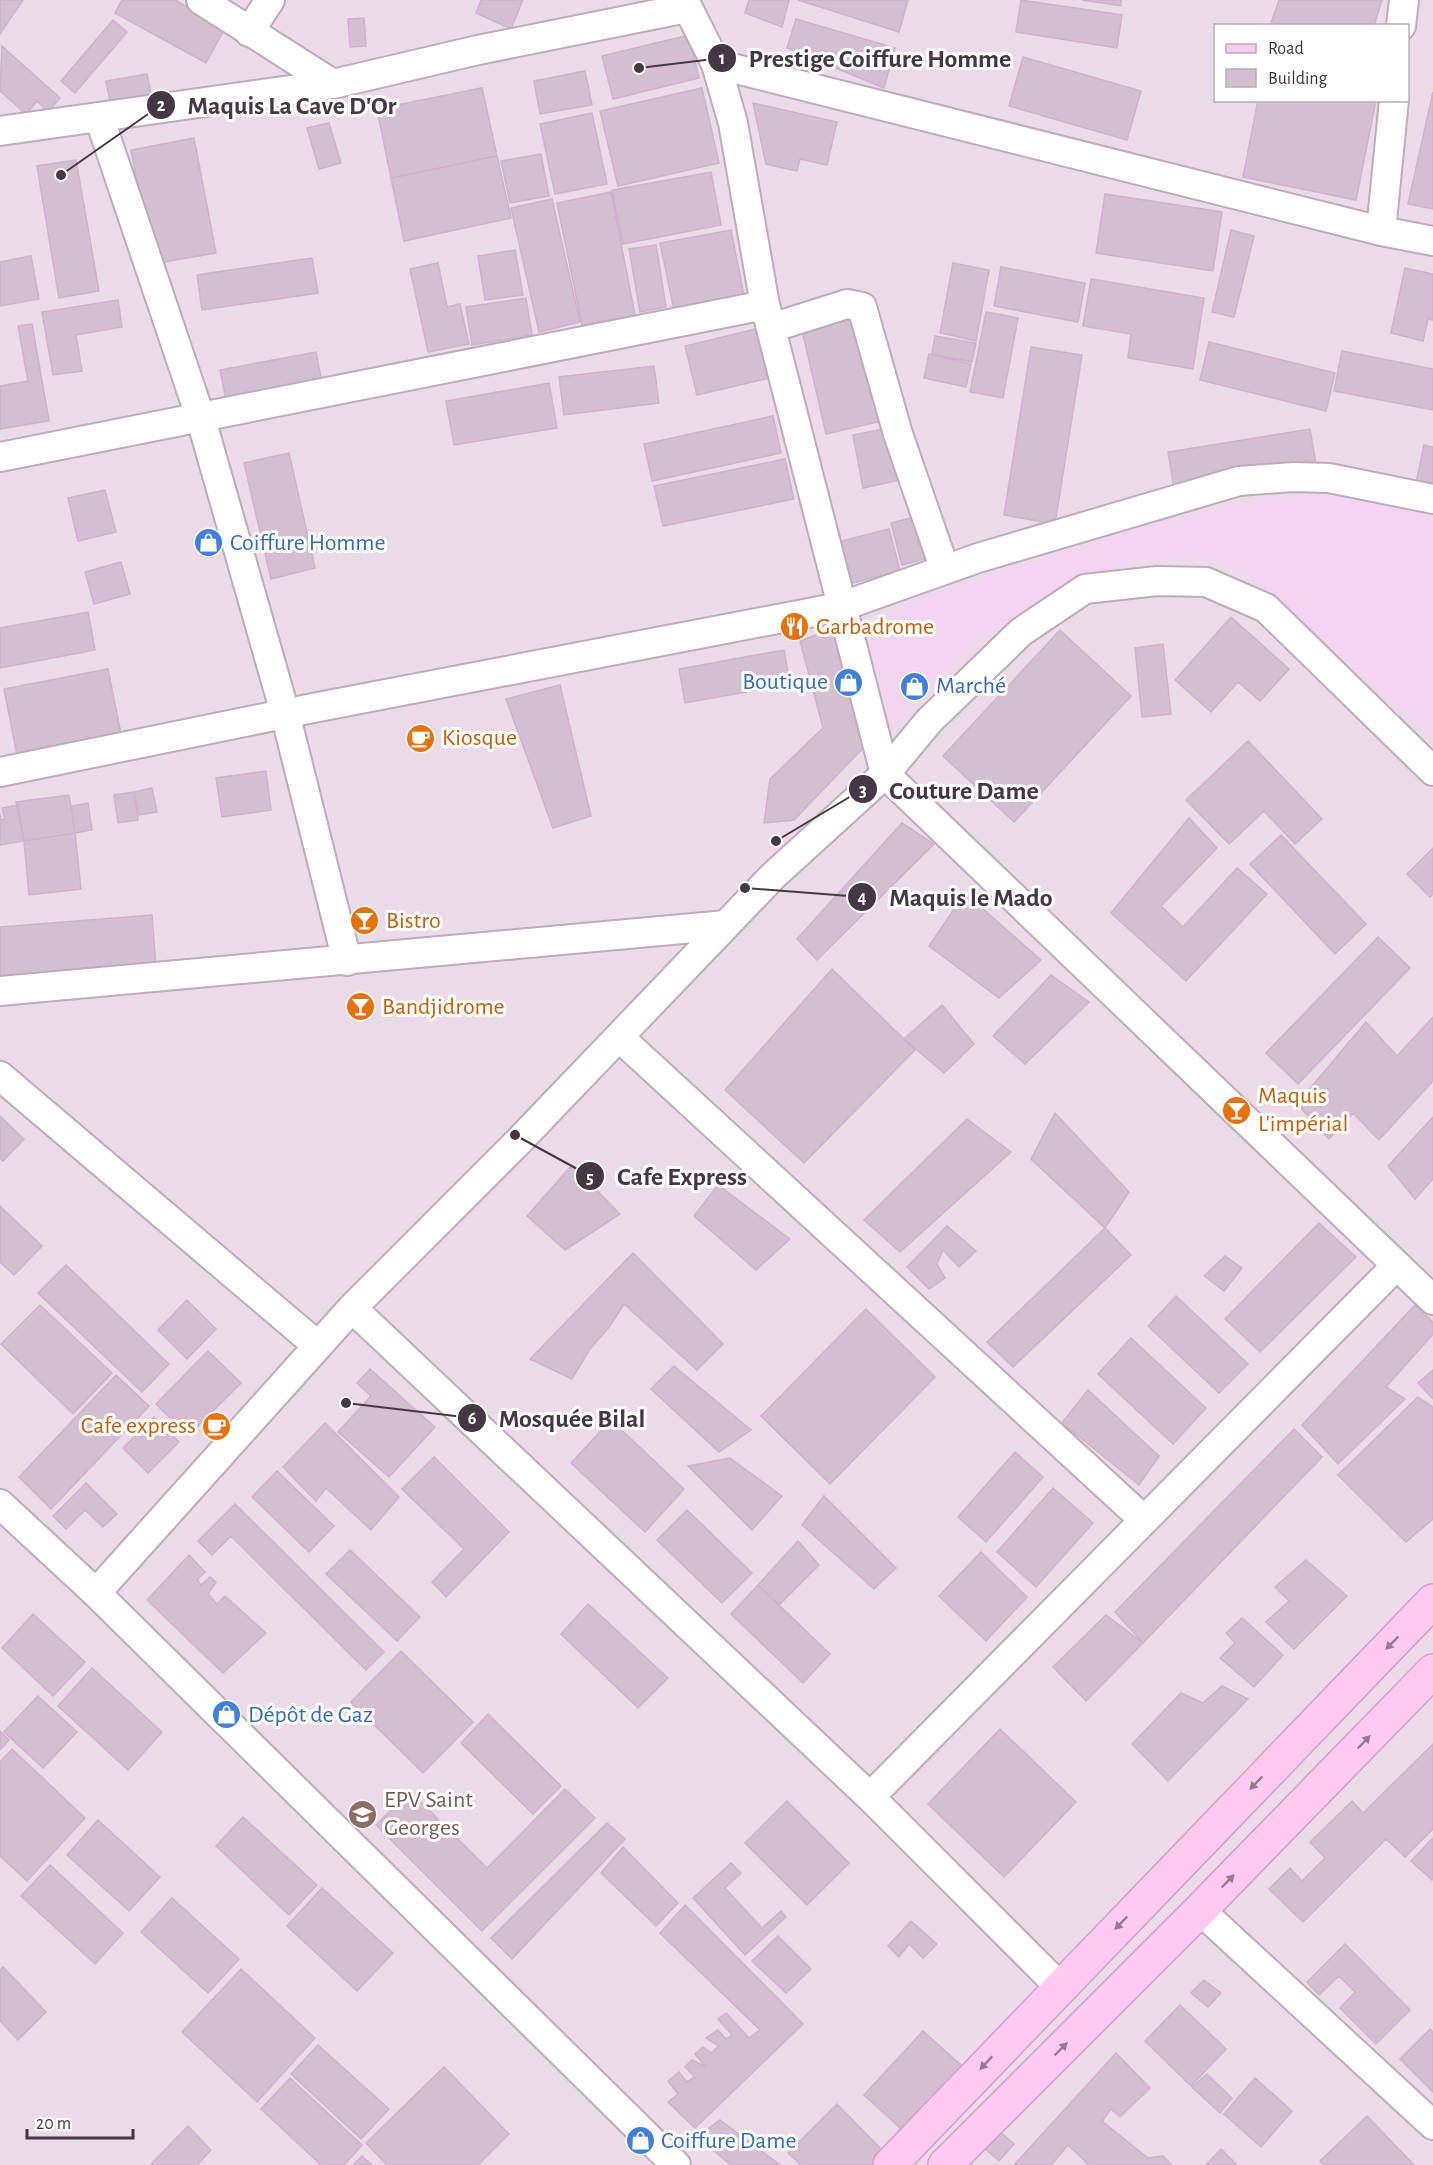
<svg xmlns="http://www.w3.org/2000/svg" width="1433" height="2165" viewBox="0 0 1433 2165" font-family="'Alegreya Sans',sans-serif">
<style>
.residential{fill:#ebdae8;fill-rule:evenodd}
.commercial{fill:#f4d4f2}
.building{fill:#d4bed2;stroke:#ceb1cc;stroke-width:1.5}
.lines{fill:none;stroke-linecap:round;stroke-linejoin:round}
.street-casing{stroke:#beabbb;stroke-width:32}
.secondary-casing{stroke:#d69eca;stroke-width:36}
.street{stroke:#fff;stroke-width:28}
.secondary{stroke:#fcc9f0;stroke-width:33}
.oneway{fill:#987992}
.labels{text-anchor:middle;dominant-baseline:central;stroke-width:6;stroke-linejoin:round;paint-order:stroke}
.shop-label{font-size:24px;fill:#366cbe;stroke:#fff;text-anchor:start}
.food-label{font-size:24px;fill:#c56008;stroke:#fff;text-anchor:start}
.education-label{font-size:24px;fill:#785e54;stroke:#fff;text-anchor:start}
.leader{fill:none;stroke:#463745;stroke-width:2}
.callout-dot{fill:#463745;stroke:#fff;stroke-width:2}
.mark-label{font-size:18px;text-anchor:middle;font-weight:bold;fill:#fff}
.callout-label{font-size:26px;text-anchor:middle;font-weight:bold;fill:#463745;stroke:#fff;stroke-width:6;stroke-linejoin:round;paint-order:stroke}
</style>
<rect width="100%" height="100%" fill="#f3e8f1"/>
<!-- residential -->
<path class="residential" d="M0,0h1433v2165h-1433zM1216,26h192v74h-192z"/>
<!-- commercial -->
<path class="commercial" d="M1336,495l97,21v220l-182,-160 -47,-20 -77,5 -152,80 -83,88 -26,-101 51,-29 208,-67 136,-34z"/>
<!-- building -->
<path class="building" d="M0,0h23l-23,34z
M122,0h53l50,28 -19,35 -91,-50z
M481,0h42l-12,29 -35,-16z
M749,0h40l-7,27 -37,-14z
M798,0h110l-9,32z
M1021,0l101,15 -5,33 -101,-16z
M1082,0h39v6z
M1279,0h103l-8,26h-104z
M364,18l2,28 -16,1 -2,-28z
M796,19l99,29 -11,40 -97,-40z
M113,20l14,12 -52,61 -14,-12z
M689,35l10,43 -86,21 -11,-43z
M2,46l58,52 -12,14 -11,-11 -11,13 -26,-23z
M1023,57l118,34 -14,49 -118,-34z
M585,71l7,34 -52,9 -6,-33z
M147,74l4,20 -41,7 -4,-20z
M482,88l15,68 -106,22 -14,-69z
M702,88l17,75 -101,23 -18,-75z
M1433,92v117l-25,-5z
M1258,100h118l-20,100 -113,-23z
M753,103l84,19 -10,43 -27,-6 -3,12 -31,-7z
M592,113l15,71 -52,10 -15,-70z
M329,123l12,40 -22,6 -12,-41z
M194,138l22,115 -63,11 -22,-114z
M541,154l8,42 -39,7 -9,-42z
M497,156l14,62 -107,23 -13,-63z
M76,160l23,131 -40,7 -22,-132z
M711,172l10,53 -98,19 -11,-54z
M611,192l24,123 -53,10 -25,-122z
M1105,194l117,18 -9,59 -117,-18z
M552,199l28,123 -41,10 -28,-124z
M731,230l13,66 -70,14 -14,-67z
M1231,230l23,6 -20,81 -22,-5z
M656,245l10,62 -26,5 -11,-63z
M515,250l8,45 -38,5 -7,-44z
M31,256l8,43 -39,7v-44z
M312,258l6,35 -116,17 -5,-35z
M438,263l9,44 13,-3 9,40 -41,8 -18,-83z
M953,263l36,7 -13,71 -36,-8z
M1001,267l84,16 -7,39 -84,-16z
M1405,268l28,6v46l-5,-1 -5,22 -32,-8z
M1091,279l113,19 -11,71 -65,-11 3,-24 -48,-8z
M526,298l6,37 -60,10 -6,-38z
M118,300l4,27 -46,8 6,36 -29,4 -11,-63z
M986,312l32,6 -15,80 -33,-6z
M862,317l24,103 -60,14 -24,-104z
M32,324l17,97 -49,8v-43l28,-5 -10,-55z
M756,329l13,49 -72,17 -12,-49z
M935,336l41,7 -4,19 -40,-8z
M1209,342l126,31 -9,38 -126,-31z
M1031,347l51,8 -27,169 -51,-9z
M1342,351l91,18v41l-99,-19z
M316,352l6,31 -96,17 -6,-30z
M929,354l42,10 -5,23 -42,-9z
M654,366l5,37 -95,12 -5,-38z
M549,383l8,45 -103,17 -8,-44z
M773,416l8,37 -129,28 -8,-37z
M894,427l11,52 -42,9 -10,-53z
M1310,429l6,35 -142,24 -6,-36z
M1424,445l9,2v45l-18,-4z
M289,453l26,115 -44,11 -27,-116z
M785,459l9,40 -131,27 -9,-40z
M105,490l11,42 -38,9 -10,-43z
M922,515l11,42 -31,8 -11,-42z
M889,529l11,42 -55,14 -11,-42z
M121,562l9,32 -36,10 -9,-32z
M88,612l7,38 -95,18v-40z
M1231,617l58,52 -29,32 -22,-19 -27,30 -36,-32z
M832,629l34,106 -4,14 -68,71 -30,3 6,-44 53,-51 -23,-87z
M1060,630l71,66 -117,126 -71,-66z
M1163,644l8,70 -29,3 -7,-69z
M784,650l6,34 -105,19 -6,-34z
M108,669l13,65 -104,21 -13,-66z
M560,685l31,131 -38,12 -47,-129z
M1248,741l74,78 -27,25 -31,-33 -35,33 -43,-44z
M266,771l5,39 -49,7 -6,-39z
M152,788l5,24 -18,3 -5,-23z
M134,792l4,28 -20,3 -4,-28z
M69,795l6,38 -51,8 -8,-39z
M88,803l4,27 -17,3 -4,-27z
M18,805l6,36 -24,4v-32l1,7 4,-1 -3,-11z
M1189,818l28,30 -56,58 22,21 54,-59 30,26 -81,87 -75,-68z
M902,823l32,21 -117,116 -20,-21z
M75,833l6,56 -52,6 -5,-54z
M1281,835l85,89 -31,30 -85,-90z
M1433,848v46l-3,3 -23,-23z
M965,893l76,67 -42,38 -70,-52z
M152,915l4,52 -156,12v-52z
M1378,937l32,31 -112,116 -32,-31z
M832,969l83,81 -111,113 -79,-73z
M1051,975l38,27 -64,62 -32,-28z
M942,1005l32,39 -30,29 -40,-34z
M1433,1017v64l-54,59 -26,-27 -24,26 -32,-35 69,-82 31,34z
M1055,1113l74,79 -24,36 -74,-69z
M0,1116l24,23 -21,22 -3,-3z
M1433,1117v62l-18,20 -27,-33z
M967,1119l44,33 -111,100 -36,-32z
M572,1165l48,49 -55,36 -38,-34z
M718,1185l72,54 -34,31 -62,-54z
M0,1206l42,40 -28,29 -14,-13z
M1319,1223l37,34 -96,95 -35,-33z
M947,1226l29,25 -17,16 -16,-17 -6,14 8,14 -16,11 -22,-22z
M1105,1228l26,27 -118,112 -26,-25z
M633,1253l90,91 -26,26 -73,-66 -14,22 -20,23 -18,30 -42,-20z
M1225,1256l17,12 -18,23 -20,-15z
M66,1265l103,99 -27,28 -104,-99z
M1176,1296l72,68 -29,29 -71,-67z
M187,1300l29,29 -29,30 -29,-29z
M40,1305l72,68 -39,41 -72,-70z
M1415,1305l18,17v12l-47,53 19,12 -67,65 -36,-39z
M866,1309l69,68 -105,107 -69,-68z
M1131,1338l75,70 -33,36 -75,-70z
M208,1351l33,32 -53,53 -32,-32z
M674,1366l77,64 -32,22 -68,-63z
M370,1369l65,58 -46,50 -51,-45 33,-36 -14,-13z
M1433,1370v29l-15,-16z
M116,1375l33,31 -98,103 -32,-32z
M1088,1390l71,66 -20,29 -77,-62z
M1418,1397l15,10v112l-27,23 -68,-67z
M154,1417l25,25 -31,31 -25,-25z
M611,1420l73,69 -39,43 -74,-69z
M325,1423l74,74 -28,33 -45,-42 -10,13 -33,-34z
M1294,1429l28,28 -179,186 -28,-31z
M1015,1452l28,25 -57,65 -28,-25z
M434,1457l75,75 -63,65 -14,-15 32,-33 -62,-60z
M730,1458l52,38 -30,34 -64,-64z
M277,1471l57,55 -25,26 -57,-55z
M86,1483l31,31 -14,13 -18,-17 -19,19 -13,-13z
M1053,1488l40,35 -57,64 -39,-35z
M824,1496l72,72 -22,21 -72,-64z
M235,1504l149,148 -18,18 -135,-134 -19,19 -14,-14z
M687,1510l65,63 -30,30 -65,-63z
M798,1541l21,24 -40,40 -21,-20z
M350,1550l70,67 -23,24 -71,-67z
M981,1552l46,45 -41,44 -47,-45z
M189,1555l16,17 -8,8 4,5 9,-8 6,5 -8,12 9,10 8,-8 41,37 -43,40 -76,-73z
M1306,1560l41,36 -53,53 -28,-27 23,-21 -14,-14z
M758,1585l72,69 -27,29 -72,-69z
M588,1604l80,74 -30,30 -77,-74z
M33,1614l52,48 -32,34 -51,-48z
M1106,1615l37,28 -57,58 -33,-34z
M1242,1618l41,37 -29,32 -34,-29 15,-15 -9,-10z
M401,1651l72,71 -50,51 -72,-71z
M92,1668l70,64 -34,38 -70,-64z
M1222,1686l26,13 -80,82 -36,-37 49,-51 22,10z
M38,1696l39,36 -34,36 -39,-36z
M488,1714l73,72 -28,28 -72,-71z
M1000,1729l76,73 -72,75 -76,-73z
M0,1731l9,9 -9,10z
M1433,1744v85l-28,28 -19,-18 -83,83 -34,-33 21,-21 12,13 23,-23 -15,-16 42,-41 11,12z
M12,1749l73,69 -58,63 -27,-25v-94z
M565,1789l30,29 -113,113 -106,-106 34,-34 77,77z
M787,1801l62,62 -42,42 -62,-62z
M243,1817l74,68 -28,30 -73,-69z
M98,1820l62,57 -31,34 -62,-56z
M607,1823l18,16 -113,120 -21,-21z
M1433,1838v41l-1,1 -21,-19z
M623,1847l55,56 -22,23 -55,-53z
M731,1863l10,10 -16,15 37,40 19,-17 5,6 -41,38 -52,-57z
M50,1865l73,68 -28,31 -74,-68z
M322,1888l71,65 -36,38 -70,-65z
M172,1898l67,61 -31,34 -67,-61z
M685,1905l118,119 -108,104 -27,-26 10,-8 -10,-13 11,-9 8,10 8,-5 -10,-10 7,-7 14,7 -11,-13 8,-7 8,6 8,-7 -13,-8 12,-8 8,9 6,-4 -14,-16 8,-6 23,25 11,-8 -100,-97z
M911,1921l26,23 -14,14 -14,-14 -10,13 -11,-11z
M778,1936l33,33 -25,24 -34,-32z
M1345,1944l65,66 -34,34 -36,-36 15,-16 -16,-16 -20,19 -12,-13z
M3,1967l43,45 -28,28 -18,-19v-50z
M241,1969l74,69 -58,64 -75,-70z
M1204,1980l17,13 -13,14 -17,-14z
M1180,2005l46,44 -35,37 -46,-45z
M1430,2029l3,3v60l-33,-33z
M923,2031l48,43 -59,65 -48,-44z
M318,2045l71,64 -28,30 -70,-65z
M1116,2053l34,35 -30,29 -9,-8 -9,12 46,37 15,-2 9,9h-83l-21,-20 -17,20h-37z
M444,2067l65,67 -31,31h-91l-21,-22z
M1207,2074l25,24 -12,15 -28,-26z
M290,2078l72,67 -18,20h-23l-60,-56z
M1255,2078l37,33 -31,36 -37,-33z
M837,2104l52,53 -7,8h-81l-13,-12z
M1367,2116l47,49h-90l-4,-4z
M720,2120l60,45h-49l-34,-28z
M188,2126l23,24 -14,15h-44l-1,-2z
M998,2130l16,14 -15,17 -16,-14z
M1221,2149l16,16h-31z
M362,2156l10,9h-19z"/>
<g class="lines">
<defs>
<path id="street" d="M201,0l132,84
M684,0l32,64 17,59 32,182 120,469 548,526
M1401,26l3,-26
M249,32l21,-32
M716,64l665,167 52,10
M99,117l102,302 84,294 62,248
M0,131l333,-47 145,-34 209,-42
M1381,231l13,-131
M771,328l76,-24 15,3 36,127 47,136
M0,457l765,-152
M0,772l313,-64 527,-101 138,-49 261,-77 54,-4 36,1 104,21
M0,991l726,-66
M619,1037l524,482
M0,1076l318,270
M352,1308l518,489 189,189
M0,1504l96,89 580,572
M96,1593l256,-285 165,-165 256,-267 112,-102 44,-53 92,-89 64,-43 72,-8 49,1 60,26 167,163
M870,1797l526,-531
M1200,1910l233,215"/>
<path id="secondary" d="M890,2165l543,-564
M945,2165l255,-255 233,-239"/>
</defs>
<!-- street casing -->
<use href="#street" class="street-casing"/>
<!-- secondary casing -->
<use href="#secondary" class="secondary-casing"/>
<!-- street -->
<use href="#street" class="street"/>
<!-- secondary -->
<use href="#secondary" class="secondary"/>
</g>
<!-- one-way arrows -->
<defs><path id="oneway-solid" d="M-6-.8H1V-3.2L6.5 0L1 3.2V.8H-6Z" transform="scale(1.5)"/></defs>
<g class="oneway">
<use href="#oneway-solid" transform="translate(1392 1643) rotate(134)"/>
<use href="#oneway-solid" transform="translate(1364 1742) rotate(-46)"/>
<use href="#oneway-solid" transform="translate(1256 1783) rotate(134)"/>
<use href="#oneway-solid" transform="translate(1228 1881) rotate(-46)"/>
<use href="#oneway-solid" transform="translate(1121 1923) rotate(134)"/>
<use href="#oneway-solid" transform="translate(1061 2049) rotate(-45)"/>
<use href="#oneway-solid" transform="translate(986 2063) rotate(133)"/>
</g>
<!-- icons -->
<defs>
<symbol id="shop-disc" viewBox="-11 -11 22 22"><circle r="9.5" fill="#3f7fe0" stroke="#fff"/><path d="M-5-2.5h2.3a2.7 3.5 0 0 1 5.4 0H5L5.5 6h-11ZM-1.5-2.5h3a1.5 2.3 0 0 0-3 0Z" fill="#fff"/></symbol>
<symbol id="restaurant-disc" viewBox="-11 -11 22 22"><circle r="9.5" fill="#e8710a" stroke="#fff"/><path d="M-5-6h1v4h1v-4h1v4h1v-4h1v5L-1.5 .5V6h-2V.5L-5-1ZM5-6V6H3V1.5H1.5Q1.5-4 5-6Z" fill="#fff"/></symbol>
<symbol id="cafe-disc" viewBox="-11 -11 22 22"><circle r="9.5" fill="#e8710a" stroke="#fff"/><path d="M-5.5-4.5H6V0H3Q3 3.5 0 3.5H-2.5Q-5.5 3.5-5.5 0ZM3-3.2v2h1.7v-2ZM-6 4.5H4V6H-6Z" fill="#fff"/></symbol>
<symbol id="bar-disc" viewBox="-11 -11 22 22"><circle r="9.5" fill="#e8710a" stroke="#fff"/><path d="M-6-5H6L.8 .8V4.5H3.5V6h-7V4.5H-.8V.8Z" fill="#fff"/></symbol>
<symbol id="school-disc" viewBox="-11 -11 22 22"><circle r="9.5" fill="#8d6e63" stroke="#fff"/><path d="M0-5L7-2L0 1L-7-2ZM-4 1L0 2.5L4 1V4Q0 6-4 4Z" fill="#fff"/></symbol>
</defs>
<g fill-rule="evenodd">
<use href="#shop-disc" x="192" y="526" width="33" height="33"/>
<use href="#restaurant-disc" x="778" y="610" width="33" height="33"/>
<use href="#shop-disc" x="832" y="666" width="33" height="33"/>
<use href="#shop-disc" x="898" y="670" width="33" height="33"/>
<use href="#cafe-disc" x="404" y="722" width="33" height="33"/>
<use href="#bar-disc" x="348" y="904" width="33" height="33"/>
<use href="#bar-disc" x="344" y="990" width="33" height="33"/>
<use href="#bar-disc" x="1220" y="1094" width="33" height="33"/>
<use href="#cafe-disc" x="200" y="1410" width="33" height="33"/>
<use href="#shop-disc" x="210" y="1698" width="33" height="33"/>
<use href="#school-disc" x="346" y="1798" width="33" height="33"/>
<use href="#shop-disc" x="624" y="2124" width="33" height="33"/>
</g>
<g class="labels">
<!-- shop labels -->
<g class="shop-label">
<text x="230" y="543">Coiffure Homme</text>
<text x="828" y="682" text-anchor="end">Boutique</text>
<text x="936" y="686">Marché</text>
<text x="248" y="1715">Dépôt de Gaz</text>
<text x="661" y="2141">Coiffure Dame</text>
</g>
<!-- food labels -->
<g class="food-label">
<text x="816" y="627">Garbadrome</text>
<text x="442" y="738">Kiosque</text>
<text x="386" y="921">Bistro</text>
<text x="382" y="1007">Bandjidrome</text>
<text x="1258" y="1096">Maquis<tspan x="1258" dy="28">L'impérial</tspan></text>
<text x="196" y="1426" text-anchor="end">Cafe express</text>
</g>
<!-- education labels -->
<g class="education-label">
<text x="384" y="1800">EPV Saint<tspan x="384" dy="28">Georges</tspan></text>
</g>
</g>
<!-- callouts -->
<path class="leader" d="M639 68L722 58M61 175L161 105M776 841L863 789M745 888L862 897M515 1135L590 1176M346 1403L472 1418"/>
<g class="callout-dot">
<circle cx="639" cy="68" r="6"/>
<circle cx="61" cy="175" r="6"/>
<circle cx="776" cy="841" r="6"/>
<circle cx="745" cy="888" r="6"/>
<circle cx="515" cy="1135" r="6"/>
<circle cx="346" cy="1403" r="6"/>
<circle cx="722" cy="58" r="15"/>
<circle cx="161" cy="105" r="15"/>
<circle cx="863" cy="789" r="15"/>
<circle cx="862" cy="897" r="15"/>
<circle cx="590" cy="1176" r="15"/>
<circle cx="472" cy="1418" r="15"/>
</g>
<g class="mark-label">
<text x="722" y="64">1</text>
<text x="161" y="111">2</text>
<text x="863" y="796">3</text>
<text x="862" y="903">4</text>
<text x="590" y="1183">5</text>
<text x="472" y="1424">6</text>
</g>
<g class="callout-label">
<text x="880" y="67">Prestige Coiffure Homme</text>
<text x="292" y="114">Maquis La Cave D'Or</text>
<text x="964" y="799">Couture Dame</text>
<text x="971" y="906">Maquis le Mado</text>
<text x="682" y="1185">Cafe Express</text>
<text x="572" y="1427">Mosquée Bilal</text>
</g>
<!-- legend -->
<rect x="1214" y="24" width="195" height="78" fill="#ffffff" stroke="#b5afb5" stroke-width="1.5"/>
<rect x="1226" y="44" width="30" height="9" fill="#fcc9f0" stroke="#b5afb5" stroke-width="1.5"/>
<text x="1268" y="54" font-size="18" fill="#463745">Road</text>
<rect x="1226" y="69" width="30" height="18" fill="#d4bed2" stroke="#b5afb5" stroke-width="1.5"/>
<text x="1268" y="84" font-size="18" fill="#463745">Building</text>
<!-- scale -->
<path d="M27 2129v9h106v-9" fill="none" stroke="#463745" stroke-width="3"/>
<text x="36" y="2129" font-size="18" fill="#463745" stroke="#ffffff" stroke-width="4.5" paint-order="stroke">20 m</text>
</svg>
